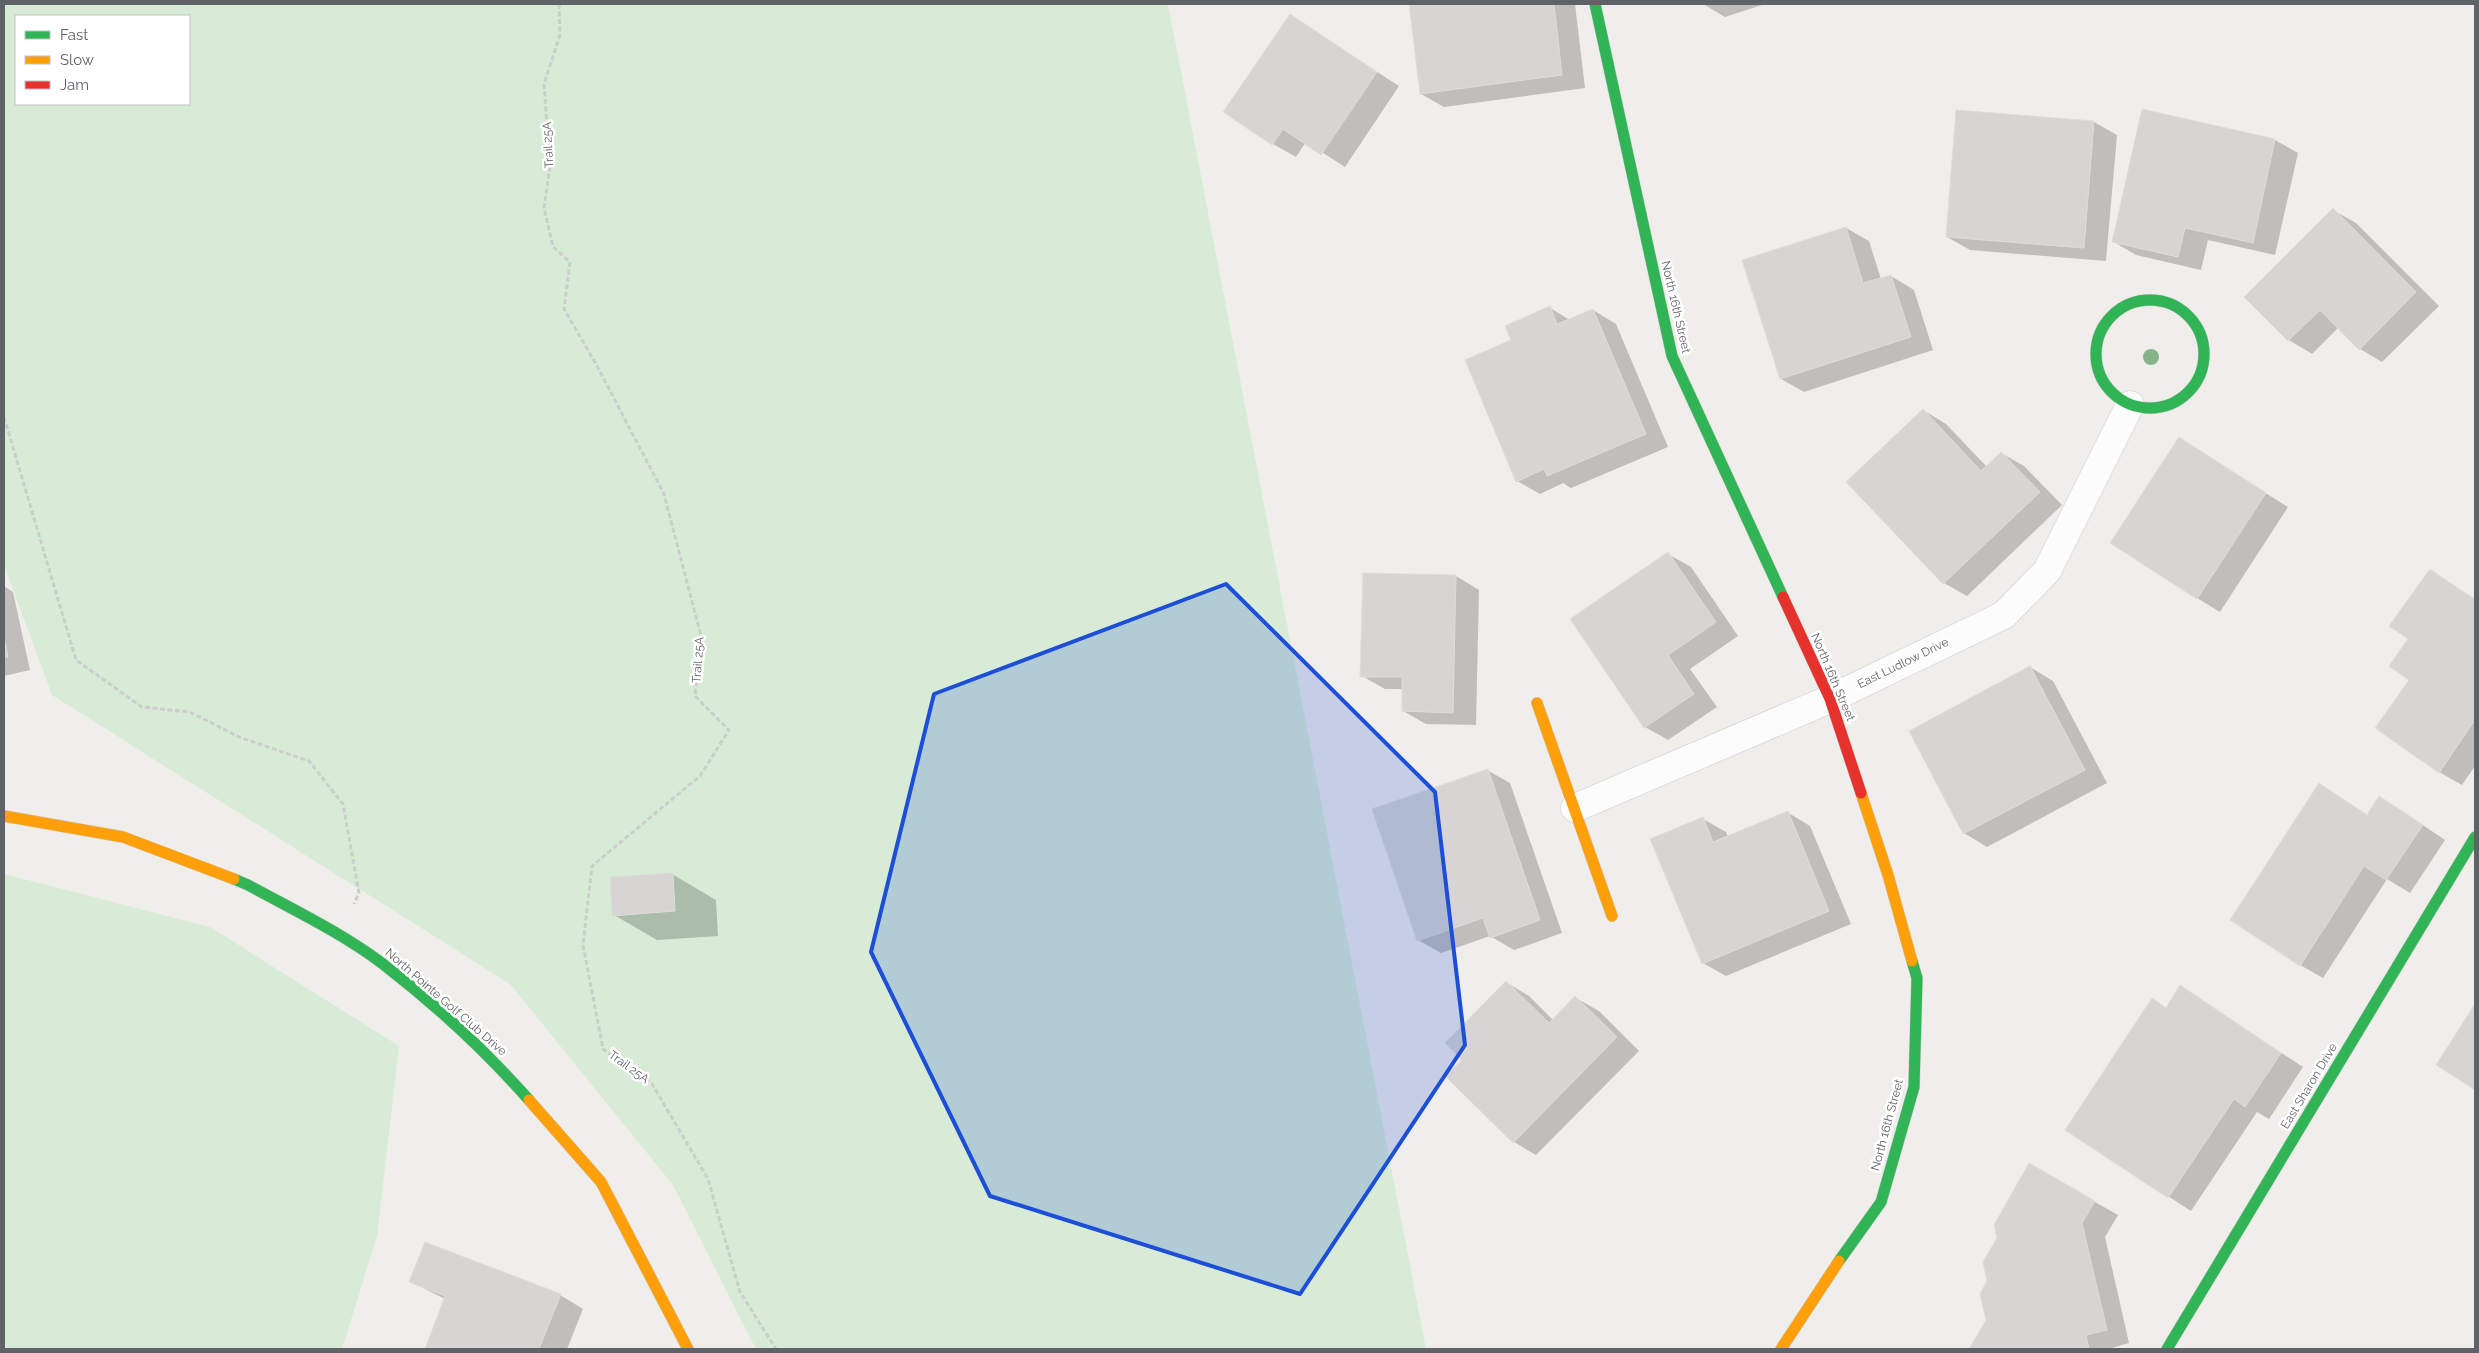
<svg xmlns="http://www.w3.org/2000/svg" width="2479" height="1353" viewBox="0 0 2479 1353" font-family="Raleway,sans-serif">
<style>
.green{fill:#d8ebd6;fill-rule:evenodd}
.shadow{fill:#0003}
.building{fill:#d6d5d3;stroke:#deddd9}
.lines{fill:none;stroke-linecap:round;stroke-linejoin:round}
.street-casing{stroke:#cbcccc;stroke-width:29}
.fast-casing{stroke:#cacacb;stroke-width:12}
.slow-casing{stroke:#cacacb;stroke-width:12}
.jam-casing{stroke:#cacacb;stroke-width:12}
.path{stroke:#cacfcc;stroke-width:3;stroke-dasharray:5 2.5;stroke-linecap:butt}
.street{stroke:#fdfcfc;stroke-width:28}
.fast{stroke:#30b455;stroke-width:11}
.slow{stroke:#ff9f0a;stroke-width:11}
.jam{stroke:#e5322d;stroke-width:11}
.tree{fill:#88b388}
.marked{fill:#1d4ed8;fill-opacity:0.2;stroke:#1d4ed8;stroke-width:4;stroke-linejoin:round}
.labels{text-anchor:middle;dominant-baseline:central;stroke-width:5;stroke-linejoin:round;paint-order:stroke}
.street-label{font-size:12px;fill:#5f6368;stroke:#fff}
</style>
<rect width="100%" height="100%" fill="#efeeea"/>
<!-- green -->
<path class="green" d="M4,4h1164l258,1345h-670l-83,-164 -163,-201 -458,-289 -48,-130zM16,16h173v88h-173z
M4,874l206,53 189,119 -22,190 -35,113h-338z"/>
<!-- shadow -->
<path class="shadow" d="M1410,4h165l10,84 -141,19 -23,-13z
M1703,4h62l-40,13z
M1290,16l109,70 -54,81 -39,-25 -10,15 -23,-13z
M1957,111l137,11 23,13 -11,126 -136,-11 -23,-13z
M2143,111l132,29 23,13 -23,102 -67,-15 -7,30 -65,-15 -22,-13z
M2333,210l23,13 83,83 -57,56 -22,-13 -22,-21 -26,26 -23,-14 -43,-43z
M1846,228l23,13 12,38 10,-3 23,14 19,60 -129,42 -23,-13z
M1550,308l20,12 23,-10 23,14 52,123 -97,41 -8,-5 -23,11 -23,-13 -4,-140z
M1923,410l23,14 41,43 14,-14 23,13 38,39 -95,91 -23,-13z
M2179,439l109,68 -68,105 -23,-14z
M1668,554l23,13 47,69 -48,33 27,38 -49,33 -23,-13z
M2430,570l45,29v167l-13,19 -23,-13 -28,-93 -1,-40z
M1456,576l23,14 -3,135 -50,-1 -23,-13v-22h-18l-23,-13z
M4,586l9,6 17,78 -26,6z
M2030,667l23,14 54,102 -120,64 -23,-14 -54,-102z
M1487,770l23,13 52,150 -48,17 -24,-14 -49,17 -23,-13z
M2320,785l48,30 34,-4 43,29 -35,53 -23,-14 -64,99 -23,-13z
M1787,812l23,14 41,98 -125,52 -23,-13v-144l23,13 2,5z
M672,874l44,26 2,36 -61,4 -43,-25z
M1506,982l23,14 24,24 23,-22 23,13 40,40 -103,104 -22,-13 -50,-82z
M2181,987l122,80 -34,52 -12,-7 -66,99 -125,-81 86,-130 15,8z
M2475,1007v81l-37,-24z
M2030,1165l88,50 -13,22 24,106 -21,6h-137l16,-29 2,-39 9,-43z
M411,1282l149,13 23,14 -16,40h-141l19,-50z"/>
<!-- building -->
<path class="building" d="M1409,4h145l8,71 -142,19z
M1290,14l87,58 -56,83 -38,-26 -11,16 -49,-33z
M2142,109l133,30 -22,104 -68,-15 -7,29 -66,-15z
M1956,110l138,11 -10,127 -138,-11z
M2333,208l83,84 -57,58 -39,-40 -32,31 -44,-44z
M1846,227l17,56 28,-8 20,62 -131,42 -38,-119z
M1550,306l7,18 36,-15 53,125 -99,42 -3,-7 -28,13 -51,-122 46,-20 -6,-14z
M1923,409l58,62 20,-19 39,40 -97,92 -97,-102z
M2179,437l87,56 -69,106 -87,-56z
M1668,552l48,70 -48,33 26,39 -50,34 -74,-109z
M2430,569l45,31v120l-36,53 -64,-45 34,-48 -20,-14 19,-27 -19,-13z
M1363,573l93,2 -3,138 -51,-2v-34h-42z
M4,637l4,20 -4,1z
M2030,666l55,104 -122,64 -54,-103z
M1488,769l52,151 -50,18 -7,-20 -66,23 -45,-132z
M2319,783l48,32 12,-19 44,29 -37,55 -22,-14 -64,100 -70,-46z
M1788,811l41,100 -127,53 -52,-125 53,-22 10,25z
M673,873l2,38 -63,5 -2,-39z
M1506,981l43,42 26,-27 42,41 -104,106 -68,-67 17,-16 -17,-17z
M2180,985l101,68 -36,54 -11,-8 -66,99 -103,-68 87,-132 14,10z
M2475,1004v86l-39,-25z
M2029,1163l66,38 -13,22 25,107 -21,5 3,14h-120l17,-29 -6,-26 7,-13 -4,-19 14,-24 -3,-13z
M425,1242l136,52 -22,55h-114l20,-53 -36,-14z"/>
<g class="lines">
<defs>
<path id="street" d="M1575,808l255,-109 174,-84 43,-44 83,-166"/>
<path id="fast" d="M1595,4l77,352 111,241
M2096 354a54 54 0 1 1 108 0a54 54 0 1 1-108 0Z
M234,879l14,6c46,25 94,48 135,79 53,41 102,86 146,136
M1839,1261l42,-59 33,-115 3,-109 -5,-17
M2167,1349l308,-512"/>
<path id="slow" d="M1537,703l75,213
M1861,793l27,82 24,86
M4,816l119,21 111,42
M529,1100l72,82 87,167
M1781,1349l58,-88"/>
<path id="jam" d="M1783,597l47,102 31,94"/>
</defs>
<!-- street casing -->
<use href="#street" class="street-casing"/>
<!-- fast casing -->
<use href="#fast" class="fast-casing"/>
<!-- slow casing -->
<use href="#slow" class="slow-casing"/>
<!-- jam casing -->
<use href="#jam" class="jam-casing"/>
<!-- path -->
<path class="path" d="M559,4l1,31 -16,49 6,83 -6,41 9,39 17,15 -6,47 32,55 68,130 37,142 -6,60 34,34 -29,46 -108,90 -9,79 20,104 48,33 57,97 32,113 36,57
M4,417l72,243 66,47 48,5 49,25 70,24 34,43 16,89 -5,11"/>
<!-- street -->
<use href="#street" class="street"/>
<!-- fast -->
<use href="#fast" class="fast"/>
<!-- slow -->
<use href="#slow" class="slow"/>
<!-- jam -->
<use href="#jam" class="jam"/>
</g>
<!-- trees -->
<circle class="tree" cx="2151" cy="357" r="8"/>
<!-- marked area -->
<path class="marked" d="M1226,584l209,208 30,253 -165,249 -310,-98 -119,-244 63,-258z"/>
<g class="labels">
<!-- street labels -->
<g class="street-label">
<text transform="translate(548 145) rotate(-93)">Trail 25A</text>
<text transform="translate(1676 307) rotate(77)">North 16th Street</text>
<text transform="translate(698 660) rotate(-86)">Trail 25A</text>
<text transform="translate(1903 663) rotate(-26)">East Ludlow Drive</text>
<text transform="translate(1833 677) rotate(67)">North 16th Street</text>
<text transform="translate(446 1002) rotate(41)">North Pointe Golf Club Drive</text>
<text transform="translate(629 1067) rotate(36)">Trail 25A</text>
<text transform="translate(2309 1086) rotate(-59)">East Sharon Drive</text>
<text transform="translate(1887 1125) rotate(-75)">North 16th Street</text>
</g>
</g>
<!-- border -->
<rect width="2479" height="1353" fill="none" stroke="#5f6368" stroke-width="10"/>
<!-- legend -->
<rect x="15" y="15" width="175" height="90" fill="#ffffff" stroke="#bfc1c3"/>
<rect x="25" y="31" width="25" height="8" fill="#30b455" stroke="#bfc1c3"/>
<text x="60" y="40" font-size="15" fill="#5f6368">Fast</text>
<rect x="25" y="56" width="25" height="8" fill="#ff9f0a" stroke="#bfc1c3"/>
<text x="60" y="65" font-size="15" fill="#5f6368">Slow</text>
<rect x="25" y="81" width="25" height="8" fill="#e5322d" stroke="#bfc1c3"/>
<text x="60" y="90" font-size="15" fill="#5f6368">Jam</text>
</svg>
